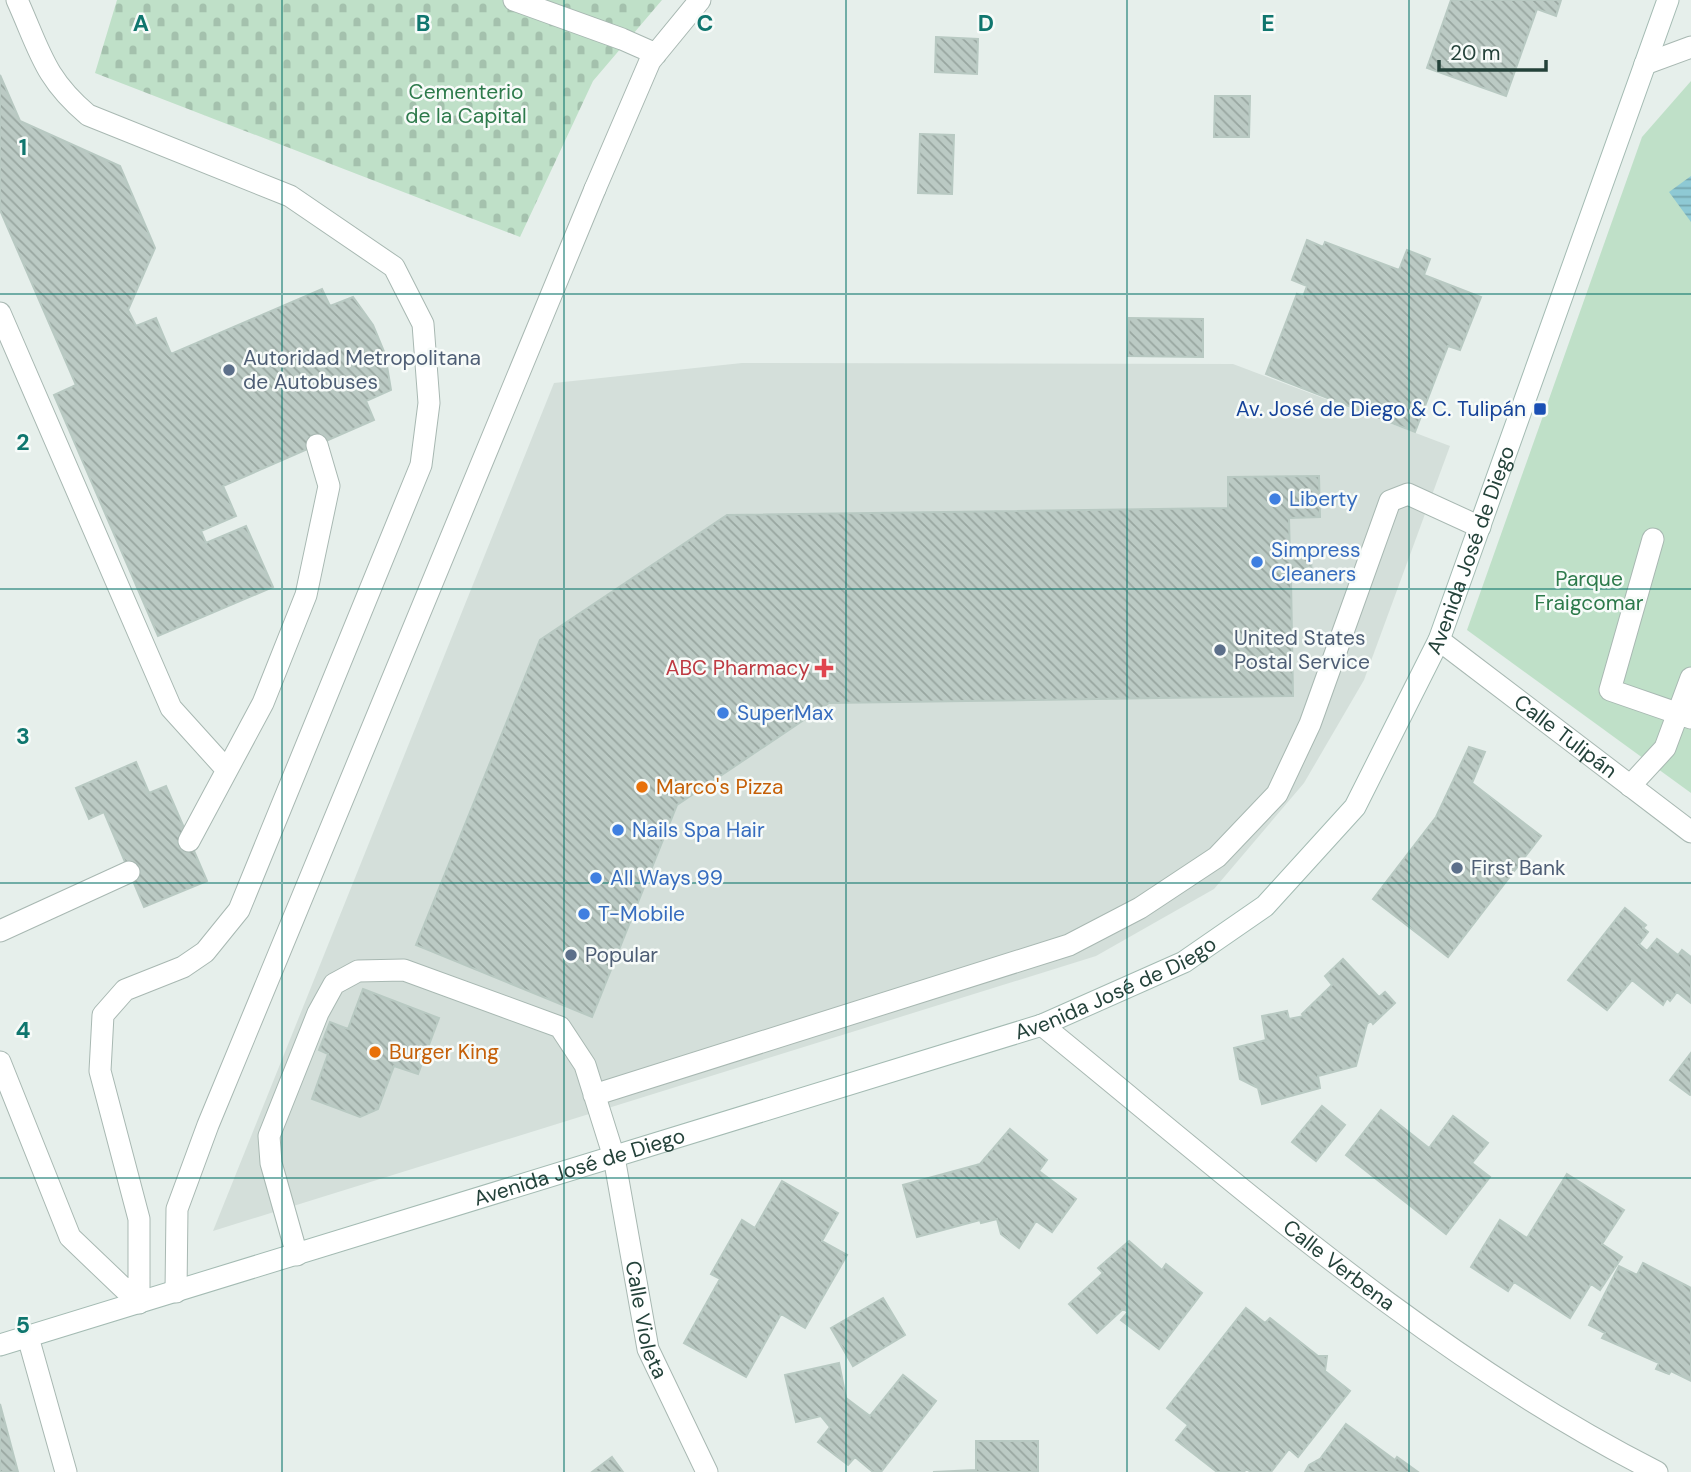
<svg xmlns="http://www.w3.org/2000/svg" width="1691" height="1472" viewBox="0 0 1691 1472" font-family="'DM Sans',sans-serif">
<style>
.built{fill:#d4dfda}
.green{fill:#bfe0c8}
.cemetery{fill:url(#cemetery-stones)}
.water{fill:url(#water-rules)}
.building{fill:url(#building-back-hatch);stroke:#b8c9c2;stroke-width:2}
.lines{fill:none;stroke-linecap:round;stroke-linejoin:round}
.lane-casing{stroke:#a8b8b2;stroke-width:23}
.street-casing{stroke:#a8b8b2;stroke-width:23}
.secondary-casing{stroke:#a4bbb3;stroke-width:23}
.lane{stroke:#fff;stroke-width:21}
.street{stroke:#fff;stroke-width:21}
.secondary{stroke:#fff;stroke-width:21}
.grid{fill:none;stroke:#0f766e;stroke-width:2;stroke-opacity:0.55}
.service-dot{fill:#5c6f8a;stroke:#f7fbf9;stroke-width:2.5}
.transit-dot{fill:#1a4fb4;stroke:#f7fbf9;stroke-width:2.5}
.shop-dot{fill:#3f7fe0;stroke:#f7fbf9;stroke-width:2.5}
.health-dot{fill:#e0444e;stroke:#f7fbf9;stroke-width:2.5}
.food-dot{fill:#e8710a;stroke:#f7fbf9;stroke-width:2.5}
.labels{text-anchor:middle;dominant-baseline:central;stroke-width:5;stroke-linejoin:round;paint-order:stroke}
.park-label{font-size:21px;fill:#2d7a4b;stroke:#f7fbf9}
.service-label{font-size:21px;fill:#4e5e75;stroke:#f7fbf9;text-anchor:start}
.transit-label{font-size:21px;fill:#164399;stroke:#f7fbf9;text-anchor:end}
.shop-label{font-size:21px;fill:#366cbe;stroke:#f7fbf9;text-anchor:start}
.street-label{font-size:21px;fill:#24423a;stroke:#f7fbf9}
.health-label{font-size:21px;fill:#be3a42;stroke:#f7fbf9;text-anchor:end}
.food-label{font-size:21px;fill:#c56008;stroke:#f7fbf9;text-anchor:start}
.grid-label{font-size:23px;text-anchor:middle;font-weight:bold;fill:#0f766e;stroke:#f7fbf9;stroke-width:5;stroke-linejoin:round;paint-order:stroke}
</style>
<defs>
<pattern id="cemetery-stones" width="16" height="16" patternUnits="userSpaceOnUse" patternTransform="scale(1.75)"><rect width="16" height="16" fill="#bfe0c8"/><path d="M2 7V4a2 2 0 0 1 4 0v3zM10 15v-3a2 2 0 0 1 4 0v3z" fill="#a4c1ad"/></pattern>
<pattern id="water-rules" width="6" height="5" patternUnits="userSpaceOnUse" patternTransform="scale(1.75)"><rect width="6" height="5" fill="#8ec9d4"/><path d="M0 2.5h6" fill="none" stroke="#74a5ad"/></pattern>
<pattern id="building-back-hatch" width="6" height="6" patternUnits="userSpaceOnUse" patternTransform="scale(1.75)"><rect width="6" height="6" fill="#bbcac4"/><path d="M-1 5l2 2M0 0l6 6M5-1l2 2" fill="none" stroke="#98a6a0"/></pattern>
</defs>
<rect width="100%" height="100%" fill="#e6efeb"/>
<!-- built -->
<path class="built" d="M742,363l491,1 217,82 -86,234 -60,103 -90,106 -118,67 -883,275 341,-848z"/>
<!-- green -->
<path class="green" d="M1691,81v712l-224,-163 175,-493z"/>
<!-- cemetery -->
<path class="cemetery" d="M117,0h545l-69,81 -73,156 -425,-164z"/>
<!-- water -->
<path class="water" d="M1691,176v46l-22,-30z"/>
<!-- building -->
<path class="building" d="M1451,0h110l-5,16 -19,-7 -31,87 -79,-28z
M936,37l42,2 -1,35 -42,-2z
M0,75l20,46 100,45 35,82 -27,62 8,16 20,-8 15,36 151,-65 8,17 23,-9 20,28 12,29 6,36 -25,11 8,19 -151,66 13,30 -35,15 5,12 40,-17 27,61 -115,49 -104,-241 22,-10 -76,-175z
M1215,96h35l-1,41h-35z
M920,134l34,1 -2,59 -34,-1z
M1307,240l16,7 2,-5 74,28 8,-20 23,9 -6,16 57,22 -21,53 -12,-4 -33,86 -149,-58 31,-80 6,3 4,-11 -15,-6z
M1129,318l74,1v38l-75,-1z
M1319,476l1,41 -31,1 1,41h21l1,19 -21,1 2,117 -464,7 -152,102 -85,212 -176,-72 124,-305 187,-125 501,-7v-31z
M1469,747l16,5 -13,31 69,53 -93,121 -75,-58 63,-82z
M136,762l13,31 17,-7 41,95 -63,26 -40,-95 -15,7 -13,-31z
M1625,908l21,17 -3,3 5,4 -9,12 8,7 10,-12 21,16 4,-5 9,7v46l-14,-11 -7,9 -3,-3 -4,7 -31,-25 -25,30 -39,-30z
M1343,959l36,38 6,-5 10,11 -22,21 -2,-3 -4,3 -11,42 -38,10 2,12 -58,16 -4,-16 -18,-9 -6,-31 32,-8 -4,-24 25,-5 2,8 15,-3 -2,-2 30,-29 -7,-9z
M363,989l76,29 -21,56 -24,-8 -16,43 -18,8 -48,-18 16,-45 -9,-4 11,-28 18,7z
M1691,1053v41l-1,1 -20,-15z
M1322,1106l23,19 -29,36 -24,-19z
M1381,1110l48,38 24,-32 35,27 -16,20 18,14 -44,57 -100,-79z
M1010,1129l37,31 -8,11 37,28 -24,33 -16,-11 -17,27 -18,-14 -4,-15 -16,4 -1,-3 -63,17 -14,-52 77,-21z
M1567,1174l57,36 -22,34 20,13 -22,33 -9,-6 -21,34 -56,-36 -6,9 -37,-24 29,-47 27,18z
M782,1181l56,32 -16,28 25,14 -42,73 -24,-14 -35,63 -62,-34 36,-64 -9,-5 31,-54 13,8z
M1129,1241l33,29 4,-6 36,29 -43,56 -38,-29 7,-8 -5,-3 -26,24 -28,-29 34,-31 -5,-5z
M1643,1263l48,25v93l-20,-10 -2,3 -13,-5 3,-6 -57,-25 3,-5 -16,-8 30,-59 18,9z
M883,1298l22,37 -52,31 -22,-38z
M1246,1308l19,15 5,-5 48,38h9l-2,15 25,20 -52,66 -9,-8 -18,23h-20l-5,-3 -2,3h-27l-41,-32 12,-15 -21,-17z
M839,1363l7,35 24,18 33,-41 33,26 -55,71h-8l-18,-15 -7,8 -30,-23 12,-15 -9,-11 -25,6 -11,-47z
M0,1404l18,68h-18z
M1346,1424l49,36 2,-3 21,15h-113l4,-7 11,-6z
M976,1441h62v31h-105l43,-2z
M612,1457l11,15h-31z"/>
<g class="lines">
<defs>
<path id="lane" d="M17,0c23,51 27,78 71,115l202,81 104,71 29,57 6,79 -8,62 -182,445 -34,42 -22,15 -58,23 -22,25 -3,56 39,148v84
M514,0l108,39 34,15
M595,189l55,-128 50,-61
M0,313l171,395 56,62
M1653,539l-43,151 81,28
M1630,786l35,-38 26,-70
M189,841l74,-138 43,-108 23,-109 -12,-41
M0,931l129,-59
M0,1062l70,175 69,66
M594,1095l475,-150 71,-37 77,-51 60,-63 33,-70 80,-223 18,-7 72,33
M297,1255l-26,-92 -2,-27 49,-123 16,-29 24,-13 46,-1 156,57 25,38 29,92"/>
<g id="street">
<path d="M1645,64l46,-17"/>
<path id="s1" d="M1439,640l252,192"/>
<path id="s2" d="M1042,1025c196,159 388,332 615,447"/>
<path id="s3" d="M614,1157l34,192 59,123"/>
<path d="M176,1292l1,-83 31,-84 387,-936"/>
<path d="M28,1337l38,135"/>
</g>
<g id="secondary">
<path id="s4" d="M0,1345l1042,-320 142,-63 81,-56 90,-99 84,-167 229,-640"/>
</g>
</defs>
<!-- lane casing -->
<use href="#lane" class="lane-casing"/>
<!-- street casing -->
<use href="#street" class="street-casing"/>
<!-- secondary casing -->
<use href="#secondary" class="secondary-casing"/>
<!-- lane -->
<use href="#lane" class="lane"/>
<!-- street -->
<use href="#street" class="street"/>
<!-- secondary -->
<use href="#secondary" class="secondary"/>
</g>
<!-- grid -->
<path class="grid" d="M282,0v1472M564,0v1472M846,0v1472M1127,0v1472M1409,0v1472M0,294h1691M0,589h1691M0,883h1691M0,1178h1691"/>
<!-- markers -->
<g class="service-dot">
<circle cx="229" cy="370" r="7"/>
<circle cx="1220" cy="650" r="7"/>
<circle cx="1457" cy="868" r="7"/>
<circle cx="571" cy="955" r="7"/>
</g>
<rect class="transit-dot" x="1533" y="402" width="14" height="14" rx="3.5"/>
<g class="shop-dot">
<circle cx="1275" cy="499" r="7"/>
<circle cx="1257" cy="562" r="7"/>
<circle cx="723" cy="713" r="7"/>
<circle cx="618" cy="830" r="7"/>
<circle cx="596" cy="878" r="7"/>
<circle cx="584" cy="914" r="7"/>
</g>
<path class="health-dot" d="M820.5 657.5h7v7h7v7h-7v7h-7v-7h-7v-7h7z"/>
<g class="food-dot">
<circle cx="642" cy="787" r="7"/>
<circle cx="375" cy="1052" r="7"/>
</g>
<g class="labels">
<!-- park labels -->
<g class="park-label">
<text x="466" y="92">Cementerio<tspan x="466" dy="24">de la Capital</tspan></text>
<text x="1589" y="579">Parque<tspan x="1589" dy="24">Fraigcomar</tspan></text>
</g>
<!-- service labels -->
<g class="service-label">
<text x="243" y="358">Autoridad Metropolitana<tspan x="243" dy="24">de Autobuses</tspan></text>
<text x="1234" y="638">United States<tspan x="1234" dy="24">Postal Service</tspan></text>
<text x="1471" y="868">First Bank</text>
<text x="585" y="955">Popular</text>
</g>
<!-- transit labels -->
<g class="transit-label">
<text x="1526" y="409">Av. José de Diego &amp; C. Tulipán</text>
</g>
<!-- shop labels -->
<g class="shop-label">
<text x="1289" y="499">Liberty</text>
<text x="1271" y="550">Simpress<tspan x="1271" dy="24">Cleaners</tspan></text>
<text x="737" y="713">SuperMax</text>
<text x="632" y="830">Nails Spa Hair</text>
<text x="610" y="878">All Ways 99</text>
<text x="598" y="914">T-Mobile</text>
</g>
<!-- street labels -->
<g class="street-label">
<text stroke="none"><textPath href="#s4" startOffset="1760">Avenida José de Diego</textPath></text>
<text stroke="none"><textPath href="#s1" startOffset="159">Calle Tulipán</textPath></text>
<text stroke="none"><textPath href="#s4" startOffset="1172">Avenida José de Diego</textPath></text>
<text stroke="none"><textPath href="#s4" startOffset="606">Avenida José de Diego</textPath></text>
<text stroke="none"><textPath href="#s2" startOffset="382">Calle Verbena</textPath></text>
<text stroke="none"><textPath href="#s3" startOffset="166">Calle Violeta</textPath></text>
</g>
<!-- health labels -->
<g class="health-label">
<text x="810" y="668">ABC Pharmacy</text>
</g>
<!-- food labels -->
<g class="food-label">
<text x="656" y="787">Marco's Pizza</text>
<text x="389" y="1052">Burger King</text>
</g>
</g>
<g class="grid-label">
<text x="141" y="31">A</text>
<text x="423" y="31">B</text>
<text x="705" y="31">C</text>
<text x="986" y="31">D</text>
<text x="1268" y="31">E</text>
<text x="23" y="155">1</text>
<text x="23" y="450">2</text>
<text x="23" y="744">3</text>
<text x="23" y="1038">4</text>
<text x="23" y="1333">5</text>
</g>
<!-- scale -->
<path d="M1439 60v10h107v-10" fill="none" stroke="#24423a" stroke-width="3.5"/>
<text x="1450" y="60" font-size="21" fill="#24423a" stroke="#f7fbf9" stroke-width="5" paint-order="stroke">20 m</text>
</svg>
